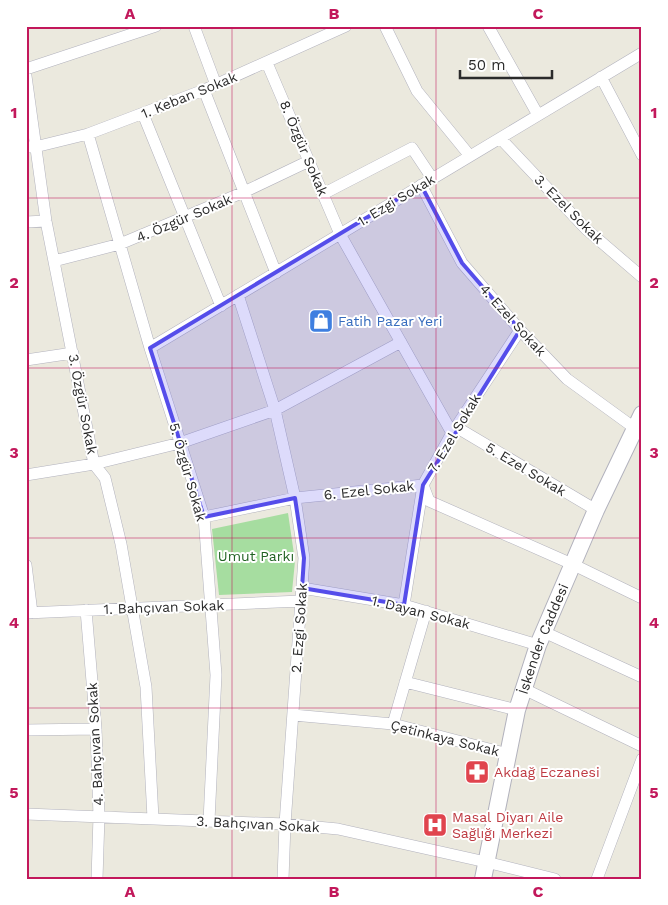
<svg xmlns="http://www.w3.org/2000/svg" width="668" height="905" viewBox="0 0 668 905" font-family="'Work Sans',sans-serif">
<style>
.park{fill:#a6dda0}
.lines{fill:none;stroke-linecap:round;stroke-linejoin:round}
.street-casing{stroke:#b2b2bd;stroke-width:12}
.secondary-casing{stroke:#b2b2bd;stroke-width:18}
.street{stroke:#fff;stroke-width:11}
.secondary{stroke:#fff;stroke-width:16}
.marked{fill:#554dea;fill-opacity:0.2;stroke:#554dea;stroke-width:4;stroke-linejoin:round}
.grid{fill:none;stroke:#c2185b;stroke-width:1;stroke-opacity:0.55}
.labels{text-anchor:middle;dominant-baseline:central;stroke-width:4;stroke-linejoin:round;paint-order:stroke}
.street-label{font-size:14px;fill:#2b2b2b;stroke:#fff}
.shop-label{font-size:14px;fill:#366cbe;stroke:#fff;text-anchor:start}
.park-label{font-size:14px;fill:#216223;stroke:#fff}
.health-label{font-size:14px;fill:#be3a42;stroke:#fff;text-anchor:start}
.neatline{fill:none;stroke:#c2185b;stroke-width:2}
.grid-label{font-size:16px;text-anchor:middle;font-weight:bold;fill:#c2185b}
</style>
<rect width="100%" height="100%" fill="#ebe9de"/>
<!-- park -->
<path class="park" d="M288,513l7,48 -3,31 -73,3 -7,-66z"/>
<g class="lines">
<defs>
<path id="street" d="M194,26l22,59
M385,26l32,65 53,65
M488,26l50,89
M267,63l73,171 112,199
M26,69l130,-43
M26,76l20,145 48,243 11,14 16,66 25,143 7,131
M601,77l41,78
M204,90l72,183
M143,114l78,192
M88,134l62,214 54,169 12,158 -7,146
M500,138l86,91 56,48
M26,147h9l53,-13 116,-44 142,-64
M421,185l41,78 58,67 47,49 73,53
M323,194l89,-46 20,30
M26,222l20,-1
M54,261l66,-17 124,-52 65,-31
M238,295l37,115 20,88 9,60 -19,266 -2,55
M150,348l492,-295
M26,360l47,-7
M456,427l140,83
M26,475l68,-11 86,-21 95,-33 126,-68
M204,517l91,-19 128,-13 6,16 143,63 70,34
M26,565l6,48
M302,588l102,17 134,40
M404,605l19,-120 29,-52 68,-103
M86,610l10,119 3,87 -2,63
M26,613l275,-12
M544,632l98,45
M405,682l112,28
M524,689l118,57
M293,715l100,9 115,30
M393,724l33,-113
M26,730l70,-1
M26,814l259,10 53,5 148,33 69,17
M597,879l45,-120"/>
<g id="secondary">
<path id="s1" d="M483,879l34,-169 21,-65 58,-135 46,-96"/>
</g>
</defs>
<!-- street casing -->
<use href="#street" class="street-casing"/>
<!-- secondary casing -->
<use href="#secondary" class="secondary-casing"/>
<!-- street -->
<use href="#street" class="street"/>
<!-- secondary -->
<use href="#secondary" class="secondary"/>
</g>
<!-- marked area -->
<path class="marked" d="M421,185l41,78 58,67 -97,155 -19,120 -102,-17 2,-30 -9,-60 -91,19 -54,-169z"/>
<!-- grid -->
<path class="grid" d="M232,26v853M436,26v853M26,198h616M26,368h616M26,538h616M26,708h616"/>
<!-- icons -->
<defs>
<symbol id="shop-square" viewBox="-11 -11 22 22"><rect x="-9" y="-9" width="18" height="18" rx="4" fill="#3f7fe0" stroke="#fff"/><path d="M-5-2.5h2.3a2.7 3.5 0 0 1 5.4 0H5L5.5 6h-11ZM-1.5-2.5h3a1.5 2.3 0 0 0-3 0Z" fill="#fff"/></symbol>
<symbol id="pharmacy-square" viewBox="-11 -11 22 22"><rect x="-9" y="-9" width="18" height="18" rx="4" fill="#e0444e" stroke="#fff"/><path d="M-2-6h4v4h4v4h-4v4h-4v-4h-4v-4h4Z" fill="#fff"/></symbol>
<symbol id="hospital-square" viewBox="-11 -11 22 22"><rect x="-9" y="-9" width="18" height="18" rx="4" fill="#e0444e" stroke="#fff"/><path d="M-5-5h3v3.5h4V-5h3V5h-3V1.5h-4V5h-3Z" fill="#fff"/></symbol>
</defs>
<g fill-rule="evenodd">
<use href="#shop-square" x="307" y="307" width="28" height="28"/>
<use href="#pharmacy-square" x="463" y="758" width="28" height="28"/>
<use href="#hospital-square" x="421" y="811" width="28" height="28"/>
</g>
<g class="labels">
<!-- street labels -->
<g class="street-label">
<text transform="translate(189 95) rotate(-22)">1. Keban Sokak</text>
<text transform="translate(304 148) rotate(67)">8. Özgür Sokak</text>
<text transform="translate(396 200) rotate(-31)">1. Ezgi Sokak</text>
<text transform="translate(569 209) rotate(45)">3. Ezel Sokak</text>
<text transform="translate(184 218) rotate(-23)">4. Özgür Sokak</text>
<text transform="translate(513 320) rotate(48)">4. Ezel Sokak</text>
<text transform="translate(83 404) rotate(79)">3. Özgür Sokak</text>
<text transform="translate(454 433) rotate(-59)">7. Ezel Sokak</text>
<text transform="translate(526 469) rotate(31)">5. Ezel Sokak</text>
<text transform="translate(188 472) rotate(74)">5. Özgür Sokak</text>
<text transform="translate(369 490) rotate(-6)">6. Ezel Sokak</text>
<text transform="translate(164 607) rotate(-2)">1. Bahçıvan Sokak</text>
<text transform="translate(421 612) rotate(14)">1. Dayan Sokak</text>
<text transform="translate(299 628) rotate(-86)">2. Ezgi Sokak</text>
<text stroke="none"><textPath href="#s1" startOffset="248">İskender Caddesi</textPath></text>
<text transform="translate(445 738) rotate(14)">Çetinkaya Sokak</text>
<text transform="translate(95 744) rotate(-93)">4. Bahçıvan Sokak</text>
<text transform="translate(258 824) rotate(3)">3. Bahçıvan Sokak</text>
</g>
<!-- shop labels -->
<g class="shop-label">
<text x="338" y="321">Fatih Pazar Yeri</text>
</g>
<!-- park labels -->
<g class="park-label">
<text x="256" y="556">Umut Parkı</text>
</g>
<!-- health labels -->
<g class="health-label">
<text x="494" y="772">Akdağ Eczanesi</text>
<text x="452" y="817">Masal Diyarı Aile<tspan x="452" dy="16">Sağlığı Merkezi</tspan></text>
</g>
</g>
<!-- border -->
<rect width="668" height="905" fill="none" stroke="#ffffff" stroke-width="55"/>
<!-- scale -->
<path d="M460 70v8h92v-8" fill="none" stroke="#2b2b2b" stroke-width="2.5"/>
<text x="468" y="70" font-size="15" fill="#2b2b2b" stroke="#ffffff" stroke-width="4" paint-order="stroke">50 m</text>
<rect x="28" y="28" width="612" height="850" class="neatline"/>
<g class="grid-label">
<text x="130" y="19">A</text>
<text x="334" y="19">B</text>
<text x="538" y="19">C</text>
<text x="14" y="118">1</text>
<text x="654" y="118">1</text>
<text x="14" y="288">2</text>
<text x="654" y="288">2</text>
<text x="14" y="458">3</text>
<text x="654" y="458">3</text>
<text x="14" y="628">4</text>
<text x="654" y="628">4</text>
<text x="14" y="798">5</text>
<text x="654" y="798">5</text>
<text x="130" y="897">A</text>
<text x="334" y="897">B</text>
<text x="538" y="897">C</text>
</g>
</svg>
